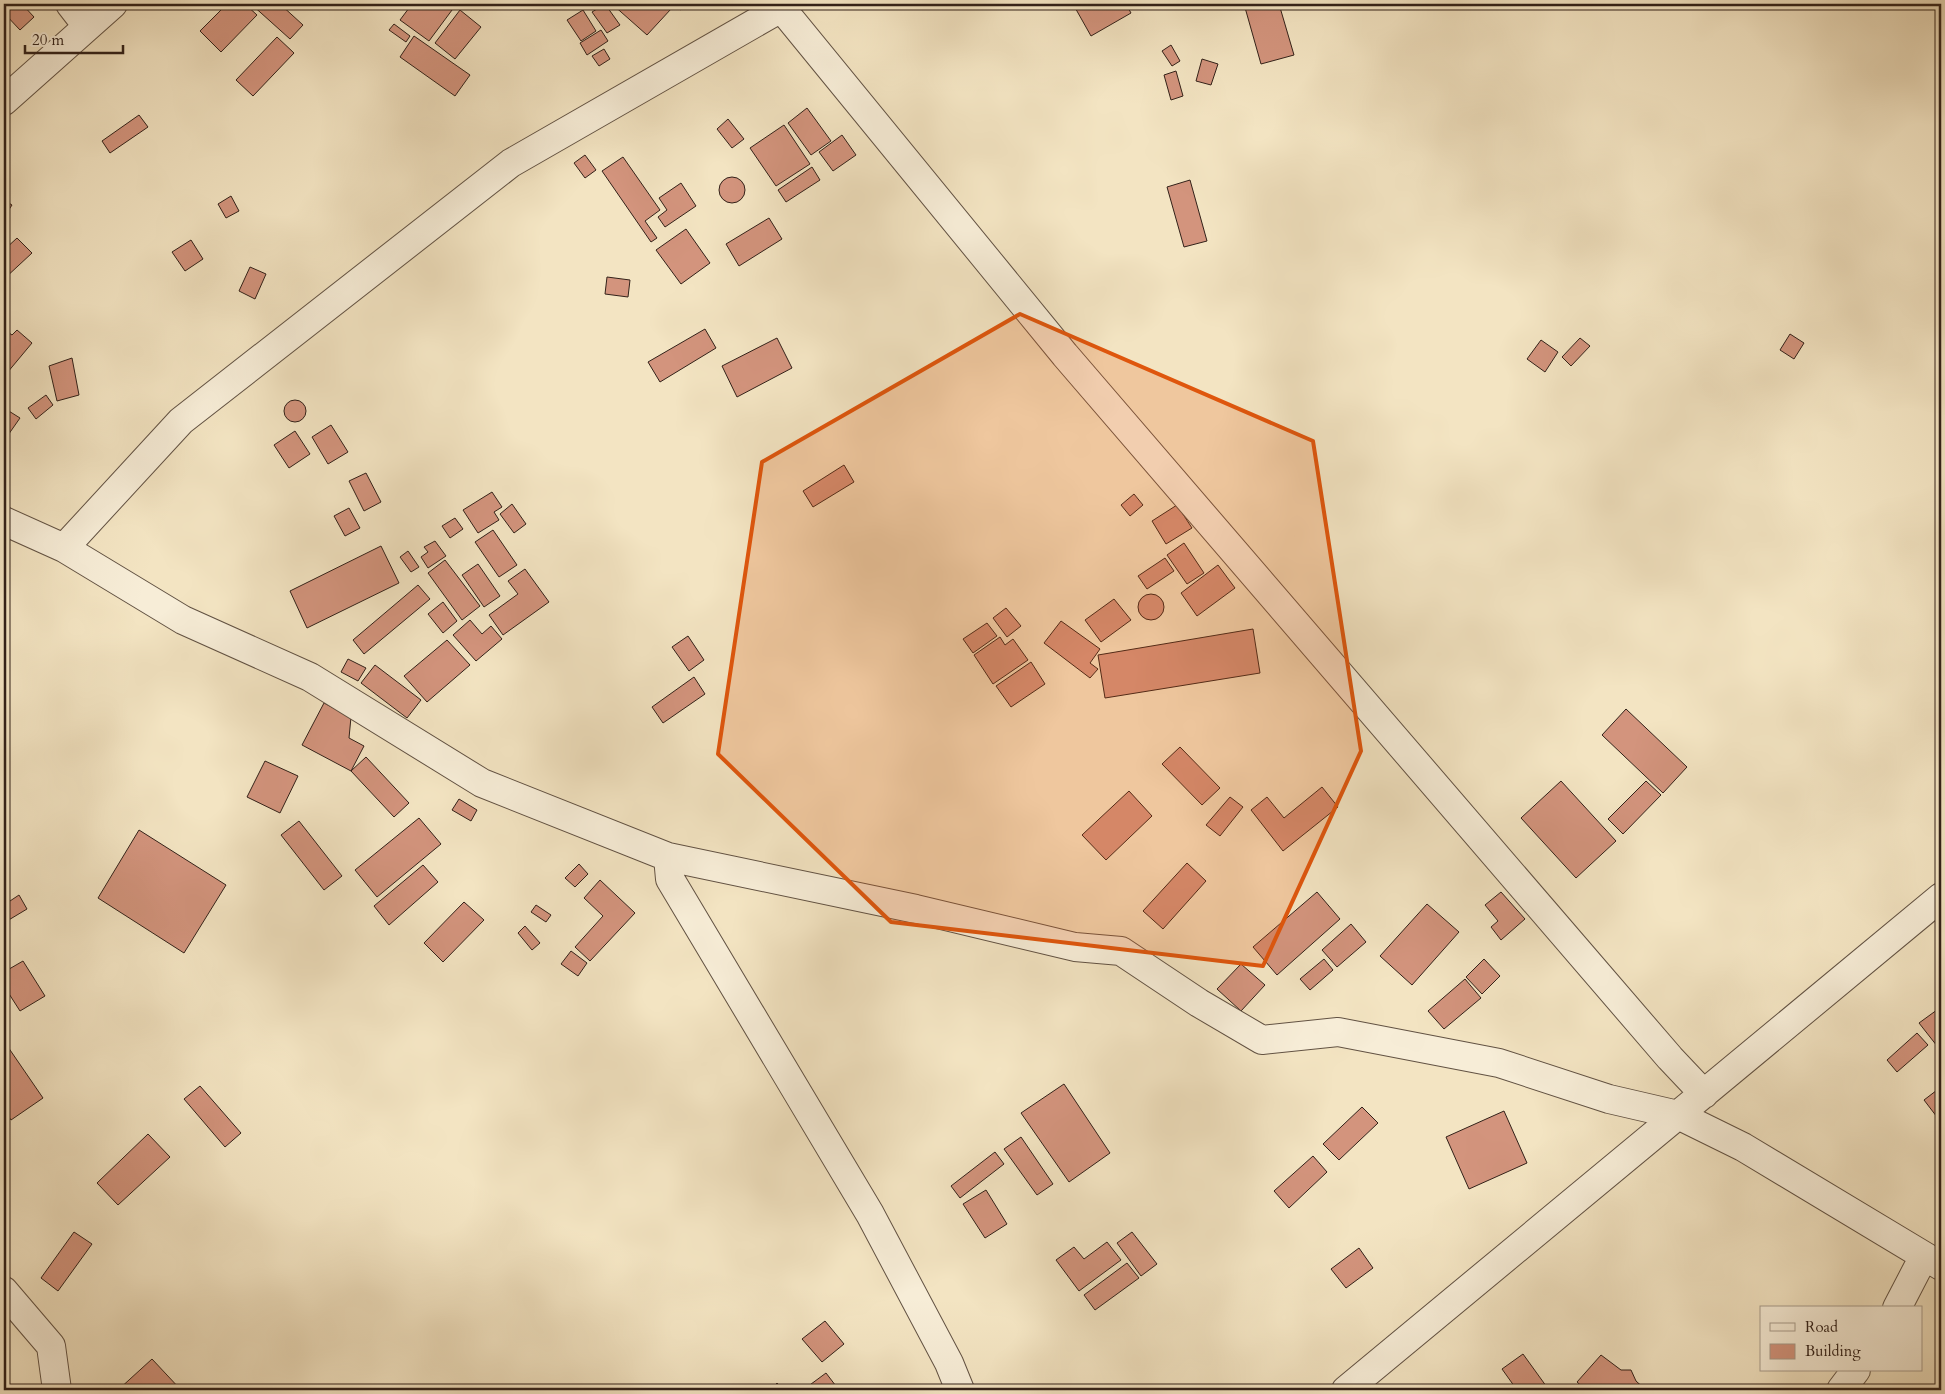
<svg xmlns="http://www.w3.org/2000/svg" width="1945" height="1394" viewBox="0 0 1945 1394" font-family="Cardo,serif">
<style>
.building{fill:#d3947d;stroke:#322119}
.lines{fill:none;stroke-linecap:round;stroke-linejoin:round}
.minor-casing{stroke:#625243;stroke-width:30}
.minor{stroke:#f7edd7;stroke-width:28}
.marked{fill:#df560d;fill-opacity:0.2;stroke:#df560d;stroke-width:4;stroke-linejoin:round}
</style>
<rect width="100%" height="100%" fill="#f3e4c2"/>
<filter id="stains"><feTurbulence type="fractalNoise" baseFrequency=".004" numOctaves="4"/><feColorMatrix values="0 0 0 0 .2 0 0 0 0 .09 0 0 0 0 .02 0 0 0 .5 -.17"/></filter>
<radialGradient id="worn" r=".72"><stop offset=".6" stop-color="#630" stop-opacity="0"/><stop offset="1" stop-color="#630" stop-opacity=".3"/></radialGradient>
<!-- building -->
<path class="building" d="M4,4h18l12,13 -14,13 -16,-17z
M227,4h18l12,11 -36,37 -21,-21z
M251,4h29l23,21 -13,14z
M412,4h40l3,2 -26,35 -29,-21z
M605,4l15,21 -13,8 -15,-21z
M612,4h53l6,5 -24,26z
M675,4h13l-8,6z
M1073,4h53l5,9 -40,23z
M1244,4h35l15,51 -33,9z
M460,10l21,17 -26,32 -20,-16z
M583,10l13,21 -15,10 -14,-21z
M394,24l16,12 -4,6 -17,-12z
M601,30l7,11 -21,14 -7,-12z
M414,36l56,39 -15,21 -55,-39z
M277,37l17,16 -41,43 -17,-16z
M1171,45l9,16 -8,5 -10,-15z
M604,49l6,10 -11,7 -7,-10z
M1202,59l16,5 -7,21 -15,-4z
M1176,71l7,25 -12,4 -7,-25z
M807,108l24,33 -20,14 -23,-32z
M139,115l9,12 -38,26 -8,-12z
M728,119l16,20 -12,9 -15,-19z
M784,125l26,39 -34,22 -26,-38z
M842,135l14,20 -23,16 -14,-19z
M585,155l11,15 -11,8 -11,-15z
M623,157l37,53 -15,11 12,17 -6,4 -49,-71z
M812,167l8,13 -34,22 -8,-12z
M719 190a13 13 0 1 1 26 0a13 13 0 1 1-26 0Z
M1190,180l17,61 -23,6 -17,-60z
M681,183l15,23 -31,21 -7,-10 9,-7 -8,-12z
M231,196l8,15 -13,7 -8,-14z
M4,200l8,5 -8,12z
M769,218l13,21 -43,27 -13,-22z
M686,229l24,34 -29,21 -25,-34z
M17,238l15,15 -28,26v-29z
M191,240l12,19 -18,12 -13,-19z
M250,267l16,7 -11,25 -16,-8z
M607,277l23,3 -2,17 -23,-3z
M705,329l11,19 -56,34 -12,-20z
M5,330l7,5 5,-5 15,13 -25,30 -3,-3z
M1790,334l14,9 -10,16 -14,-9z
M777,338l15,30 -55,29 -15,-31z
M1580,338l10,8 -19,20 -9,-9z
M1541,340l17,12 -13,20 -18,-13z
M72,358l7,37 -22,6 -8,-35z
M46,395l7,10 -17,14 -8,-11z
M284 411a11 11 0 1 1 22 0a11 11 0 1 1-22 0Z
M4,408l16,10 -14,20 -2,-2z
M331,425l17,27 -20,12 -16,-27z
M295,431l15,23 -21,14 -15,-23z
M844,465l10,17 -41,25 -10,-16z
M366,473l15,29 -17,9 -15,-30z
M492,492l10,15 -8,5 5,8 -21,13 -15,-23z
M1134,494l9,11 -13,11 -9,-11z
M512,504l14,20 -12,9 -14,-19z
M1177,505l15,23 -26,16 -14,-23z
M349,508l11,20 -15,8 -11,-20z
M455,518l8,11 -13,9 -8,-12z
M493,530l24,35 -18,12 -24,-35z
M435,541l11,15 -18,12 -7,-11 7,-5 -4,-5z
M1184,543l20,30 -17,11 -20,-29z
M381,546l18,37 -92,45 -17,-37z
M408,551l11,16 -8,5 -11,-15z
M1165,558l9,13 -27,18 -9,-13z
M445,560l35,46 -18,14 -34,-47z
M478,564l22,32 -16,11 -22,-32z
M1218,565l17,23 -38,28 -16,-23z
M525,569l24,33 -46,33 -14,-20 29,-21 -10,-13z
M418,585l12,14 -66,55 -11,-14z
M1138 607a13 13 0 1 1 26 0a13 13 0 1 1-26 0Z
M1114,599l17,21 -30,22 -16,-22z
M443,602l14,19 -14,12 -15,-19z
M1006,608l15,18 -14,11 -14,-19z
M470,620l12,14 9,-8 11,13 -26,22 -23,-26z
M1061,621l39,28 -10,14 8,6 -8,9 -46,-35z
M987,623l10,13 -24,17 -10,-14z
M1253,629l7,44 -155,25 -7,-43z
M688,636l16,24 -15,11 -17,-24z
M1000,637l5,8 8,-6 15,21 -35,24 -19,-29z
M447,640l23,25 -43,37 -23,-26z
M348,659l18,9 -8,13 -17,-9z
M1031,662l14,22 -34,23 -15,-21z
M375,665l46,35 -14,18 -46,-35z
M694,677l11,17 -42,29 -11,-16z
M324,703l27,14 -2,21 15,8 -13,25 -49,-26z
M1626,709l61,58 -24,26 -61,-58z
M1180,747l40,41 -18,17 -40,-41z
M366,757l43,46 -15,14 -43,-46z
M265,761l33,15 -18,37 -33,-16z
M1561,781l55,60 -40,37 -55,-60z
M1646,781l15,14 -38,39 -15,-15z
M1322,787l16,20 -55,44 -32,-41 16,-13 17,21z
M1129,791l23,25 -46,44 -24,-25z
M1230,797l13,10 -23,29 -14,-11z
M459,799l18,11 -6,11 -19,-11z
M419,818l22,26 -64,53 -22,-27z
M299,821l43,55 -18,14 -43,-55z
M139,830l87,55 -42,68 -86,-55z
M1187,863l19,18 -43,48 -20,-18z
M579,864l9,10 -13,13 -10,-9z
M423,865l15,17 -49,43 -15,-19z
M600,880l35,33 -45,48 -15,-14 28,-31 -19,-18z
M1317,892l23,27 -63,56 -24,-28z
M1501,892l24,27 -24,21 -10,-13 7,-6 -13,-16z
M19,895l8,14 -20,12 -3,-6v-10z
M464,902l20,18 -41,42 -19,-19z
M1427,904l32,28 -47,53 -32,-29z
M536,905l15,10 -5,7 -15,-10z
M1351,924l15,18 -29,25 -15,-17z
M525,926l15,17 -8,7 -14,-17z
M571,951l16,12 -9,13 -17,-12z
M1324,959l9,11 -23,20 -10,-11z
M1484,959l16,17 -18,18 -16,-17z
M23,961l22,35 -25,15 -16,-25v-14z
M1241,964l24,21 -24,26 -24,-22z
M1465,979l16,19 -37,31 -16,-18z
M1941,1007v44l-22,-28z
M1917,1033l11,12 -31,27 -10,-12z
M8,1047l35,51 -32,22 -7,-11v-59z
M1064,1084l46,69 -41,29 -48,-69z
M200,1086l41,47 -16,14 -41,-48z
M1941,1087v27l-4,3 -13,-17z
M1362,1107l16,16 -39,37 -16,-16z
M1504,1111l23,52 -58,26 -23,-52z
M148,1134l22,23 -52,48 -21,-22z
M1021,1137l32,47 -16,11 -33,-46z
M995,1152l9,12 -44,34 -9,-12z
M1313,1156l14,16 -38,36 -15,-17z
M986,1190l21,34 -22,14 -22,-34z
M74,1232l18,12 -34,47 -17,-13z
M1132,1232l25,32 -16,12 -24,-33z
M1107,1242l14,18 -42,31 -23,-31 18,-13 10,12z
M1359,1248l14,20 -27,20 -15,-19z
M1127,1263l12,15 -44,32 -11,-15z
M825,1321l19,23 -22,18 -20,-23z
M1523,1354l26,36h-32l-15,-21z
M1601,1355l20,15h10l5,11 10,9h-60l-9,-8z
M152,1359l29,31h-63z
M826,1373l13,17h-36z
M777,1383l7,7h-14z"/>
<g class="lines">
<defs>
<path id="minor" d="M70,4l17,22
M778,4l287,351 605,703 34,36
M4,101l109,-97
M4,521l60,27 119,72 127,57 172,106 186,74 248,52 159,38 46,4 78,52 63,37 76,-8 161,31 110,36 69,16 65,32 198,119
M64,548l117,-127 330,-258 277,-159
M668,857l2,22 200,335 79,149 11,27
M4,1291l47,55 6,44
M1897,1308l27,-52
M1346,1390l595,-493
M1841,1390l15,-20"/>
</defs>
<!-- minor casing -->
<use href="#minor" class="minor-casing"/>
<!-- minor -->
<use href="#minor" class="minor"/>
</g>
<!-- marked area -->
<path class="marked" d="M1020,314l293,127 48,310 -98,215 -372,-44 -173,-168 44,-292z"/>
<!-- margin -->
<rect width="1945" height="1394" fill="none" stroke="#f3e4c2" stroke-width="20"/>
<rect x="5" y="5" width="1935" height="1384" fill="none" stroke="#322119" stroke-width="2.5"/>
<rect x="10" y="10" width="1925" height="1374" fill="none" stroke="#322119"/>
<!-- legend -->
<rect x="1760" y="1306" width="162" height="65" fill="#f7edd7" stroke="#a89b8b"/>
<rect x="1770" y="1323" width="25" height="8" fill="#f7edd7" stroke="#a89b8b"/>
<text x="1805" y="1332" font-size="15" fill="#322119">Road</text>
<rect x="1770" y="1344" width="25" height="15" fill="#d3947d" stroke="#a89b8b"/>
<text x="1805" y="1356" font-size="15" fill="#322119">Building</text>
<!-- scale -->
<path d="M25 45v8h98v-8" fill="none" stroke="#322119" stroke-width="2.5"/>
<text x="32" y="45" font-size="15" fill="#322119" stroke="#f7edd7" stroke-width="4" paint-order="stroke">20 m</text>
<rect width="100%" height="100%" filter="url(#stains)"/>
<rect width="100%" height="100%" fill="url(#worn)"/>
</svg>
